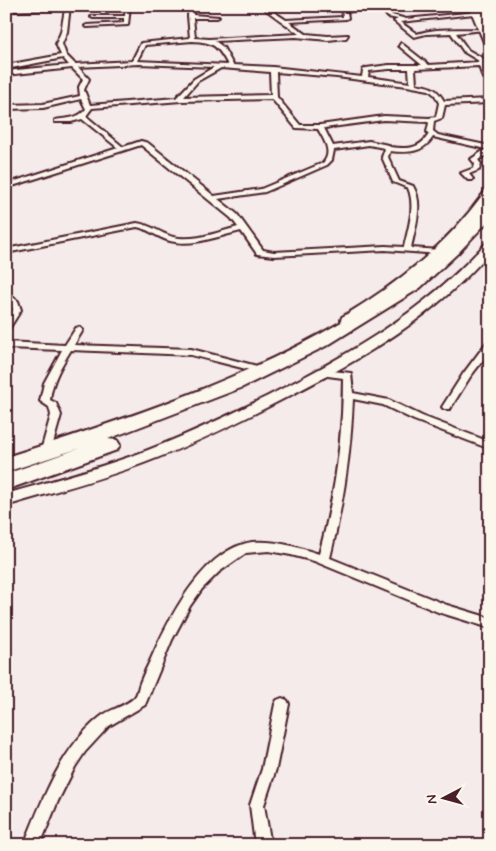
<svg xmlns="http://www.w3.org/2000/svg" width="496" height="851" viewBox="0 0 496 851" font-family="Mynerve,sans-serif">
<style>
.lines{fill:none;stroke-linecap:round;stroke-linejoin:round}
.street-casing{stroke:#4a1f2b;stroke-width:4}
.secondary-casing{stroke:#4a1f2b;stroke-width:4}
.highway-casing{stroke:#4a1f2b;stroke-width:4}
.street{fill:#fbf7ec;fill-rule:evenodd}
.secondary{fill:#fbf7ec;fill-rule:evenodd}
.highway{fill:#fbf7ec;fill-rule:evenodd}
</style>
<rect width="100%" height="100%" fill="#f5ebeb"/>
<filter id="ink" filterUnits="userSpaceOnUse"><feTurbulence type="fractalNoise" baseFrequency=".02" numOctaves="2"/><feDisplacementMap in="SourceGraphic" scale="10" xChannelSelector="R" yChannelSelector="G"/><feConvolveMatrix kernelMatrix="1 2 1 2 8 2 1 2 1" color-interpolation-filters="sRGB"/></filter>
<g filter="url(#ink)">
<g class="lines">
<defs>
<path id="street" d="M70,6l-3,26 -5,12 4,11 9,9 57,-3 9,-18 49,-5 -2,-22 1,-10h4v9l26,2 -2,1h-24l2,20 14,1 90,-5 -33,-24 2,-2 18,12 57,-3 -1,-7 21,-3 22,-1 7,9 14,4 70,-7 -2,2 -74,8 17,12c20,-7 44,-4 65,-5l2,1 -28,3 12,17 16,9 3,16h3v4l-7,-1 -4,-12 -64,3 1,15c15,3 20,3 28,17l46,-2v4l-45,2 -3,13 -8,3 -1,10 5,4 52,11v7l-12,7 3,4 -2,6 -10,4 4,5 -1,1h-4l-7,-7 13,-5 1,-4 -4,-5 15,-10 -53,-12c-10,16 -25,16 -43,14l-2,6 11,24 14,5c11,18 2,42 -2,62l29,2 4,2 -4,2 -55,-4 -111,6 -17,-2 -16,-23c-23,5 -48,16 -71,10 -12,-3 -21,-12 -33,-14l-131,26v-4l131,-26c14,2 23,10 36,14 21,5 45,-5 65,-10l-7,-9 -90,-73 -135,43v-4l112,-36 -36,-29 -11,3h-16v-2c12,-2 23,-1 31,-11l-5,-10 -38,9 -37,1v-4l37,-1 37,-8 -1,-9 4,-8 -11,-11 -66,7v-4l63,-6 -6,-7 -57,11v-4l55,-10 -5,-11 5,-12 4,-23 -59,2v-2zM363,9h19l6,8 10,2 -4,2 20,16 12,-3 25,-1 13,19 15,9v1l-50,3 -28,-22 -2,3 23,19h-33l-23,3 -3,2 -1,7 -89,-10 -40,-2 -10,-18 -8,-6 81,-4 32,3 18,-2 2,-3 -20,1 -22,-2 -17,-12 57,-3 2,-1 -1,-6zM192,41c22,1 26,5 36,24l-91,-4 8,-16zM139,64l75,3 -20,12 -18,19 -86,7 -6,-15 5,-11 -11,-12zM221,68l49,4 1,23 -87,2 14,-16zM389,69h20l1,14 -42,-6 1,-6zM276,72l61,5 70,9 22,4 6,5 4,8 -3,14 -7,1 -45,-2 -64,9h-20l-23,-28zM272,99l24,29 22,1c6,11 15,23 5,34l-62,26 -47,7 -66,-53 -7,-2 -18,6 -37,-31 6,-8 89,-7zM384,120l44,2 1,1 -2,9 2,2c-10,16 -22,15 -39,13l-2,-2 -19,-4 -36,5 -9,-18zM369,145l15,3 1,1 -3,8 11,25 15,6c8,18 0,41 -4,59l-19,-1 -111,6 -11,-2 -26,-36 -19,-15 47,-7 62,-27 5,-5 2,-10z
M126,6h4l-2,19 -41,2 -2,-1 2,-1 37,-2v-5h-31l-2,-1 2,-1h32z
M476,257l14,1v4l-14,-1z
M6,292l12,9 3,9 -12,19 -3,1v-10l7,-10 -2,-6 -5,-5z
M79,327l4,3 -9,15 117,4 66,17 2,2 -5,3 -63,-16 -120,-5c-10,16 -19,31 -21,50l6,3 5,12 -9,32 -5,4 -5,-4 9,-32 -2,-8 -9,-6 4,-18 18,-33 -56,-2v-6l59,3 11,-17z
M490,341v10l-20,26 -20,32h-6l-2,-2 21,-33 24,-32z
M323,370l28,3 2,20 36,7 33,16 68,26v7l-76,-29 -31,-15 -30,-6c-2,54 -10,106 -23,159l117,47 43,13v10l-52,-16 -124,-51 -23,-6 -22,-4 -23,2 -27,19 -17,17 -12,17 -18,34 -27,65 -36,21 -24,26 -10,15 -17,34 -18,44h-16c18,-45 37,-96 75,-127 10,-9 26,-11 36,-21 3,-4 3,-9 5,-14 4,-11 10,-21 14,-31 18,-39 51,-103 98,-110 23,-2 46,5 67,12 16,-58 24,-117 24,-176l-23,-3 -2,-2 2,-2z
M282,698l5,2 2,4 -13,65 -12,36 7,40h-16l-5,-40 12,-36 13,-65 2,-4z"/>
<path id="secondary" d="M469,6h7l14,32v11l-4,-2z
M490,189c0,3 1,8 0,11 -9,26 -124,129 -148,123l-1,-3 1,-3c57,-34 106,-73 144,-127z
M490,242v10c-55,64 -125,105 -199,143 -48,25 -97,49 -147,68 -45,17 -92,29 -138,43v-12c41,-12 83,-23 123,-37 48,-17 94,-39 139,-61 82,-42 156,-84 218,-153z"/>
<path id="highway" d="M475,6h10l5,11v14l-5,-3z
M490,206v13l-31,33 -39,36 -92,57 -87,43 -133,51 9,1 3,5 -3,5 -111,40v-16l74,-26 -74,24v-15c117,-37 233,-75 339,-137 21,-12 42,-22 61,-37 29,-22 55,-49 79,-76z"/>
</defs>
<!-- street casing -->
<use href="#street" class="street-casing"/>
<!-- secondary casing -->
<use href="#secondary" class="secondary-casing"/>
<!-- highway casing -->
<use href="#highway" class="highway-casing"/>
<!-- street -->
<use href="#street" class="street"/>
<!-- secondary -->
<use href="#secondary" class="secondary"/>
<!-- highway -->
<use href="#highway" class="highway"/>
</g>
</g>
<!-- margin -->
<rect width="496" height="851" fill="none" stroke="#fbf7ec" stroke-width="25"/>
<rect x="12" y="12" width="471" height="826" fill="none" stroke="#4a1f2b" stroke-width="2" filter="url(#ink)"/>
<!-- north arrow -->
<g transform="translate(444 798) rotate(264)" stroke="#fbf7ec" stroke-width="4" paint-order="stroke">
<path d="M0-4L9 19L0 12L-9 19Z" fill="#4a1f2b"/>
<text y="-8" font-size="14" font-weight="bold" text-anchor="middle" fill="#4a1f2b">N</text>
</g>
</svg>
